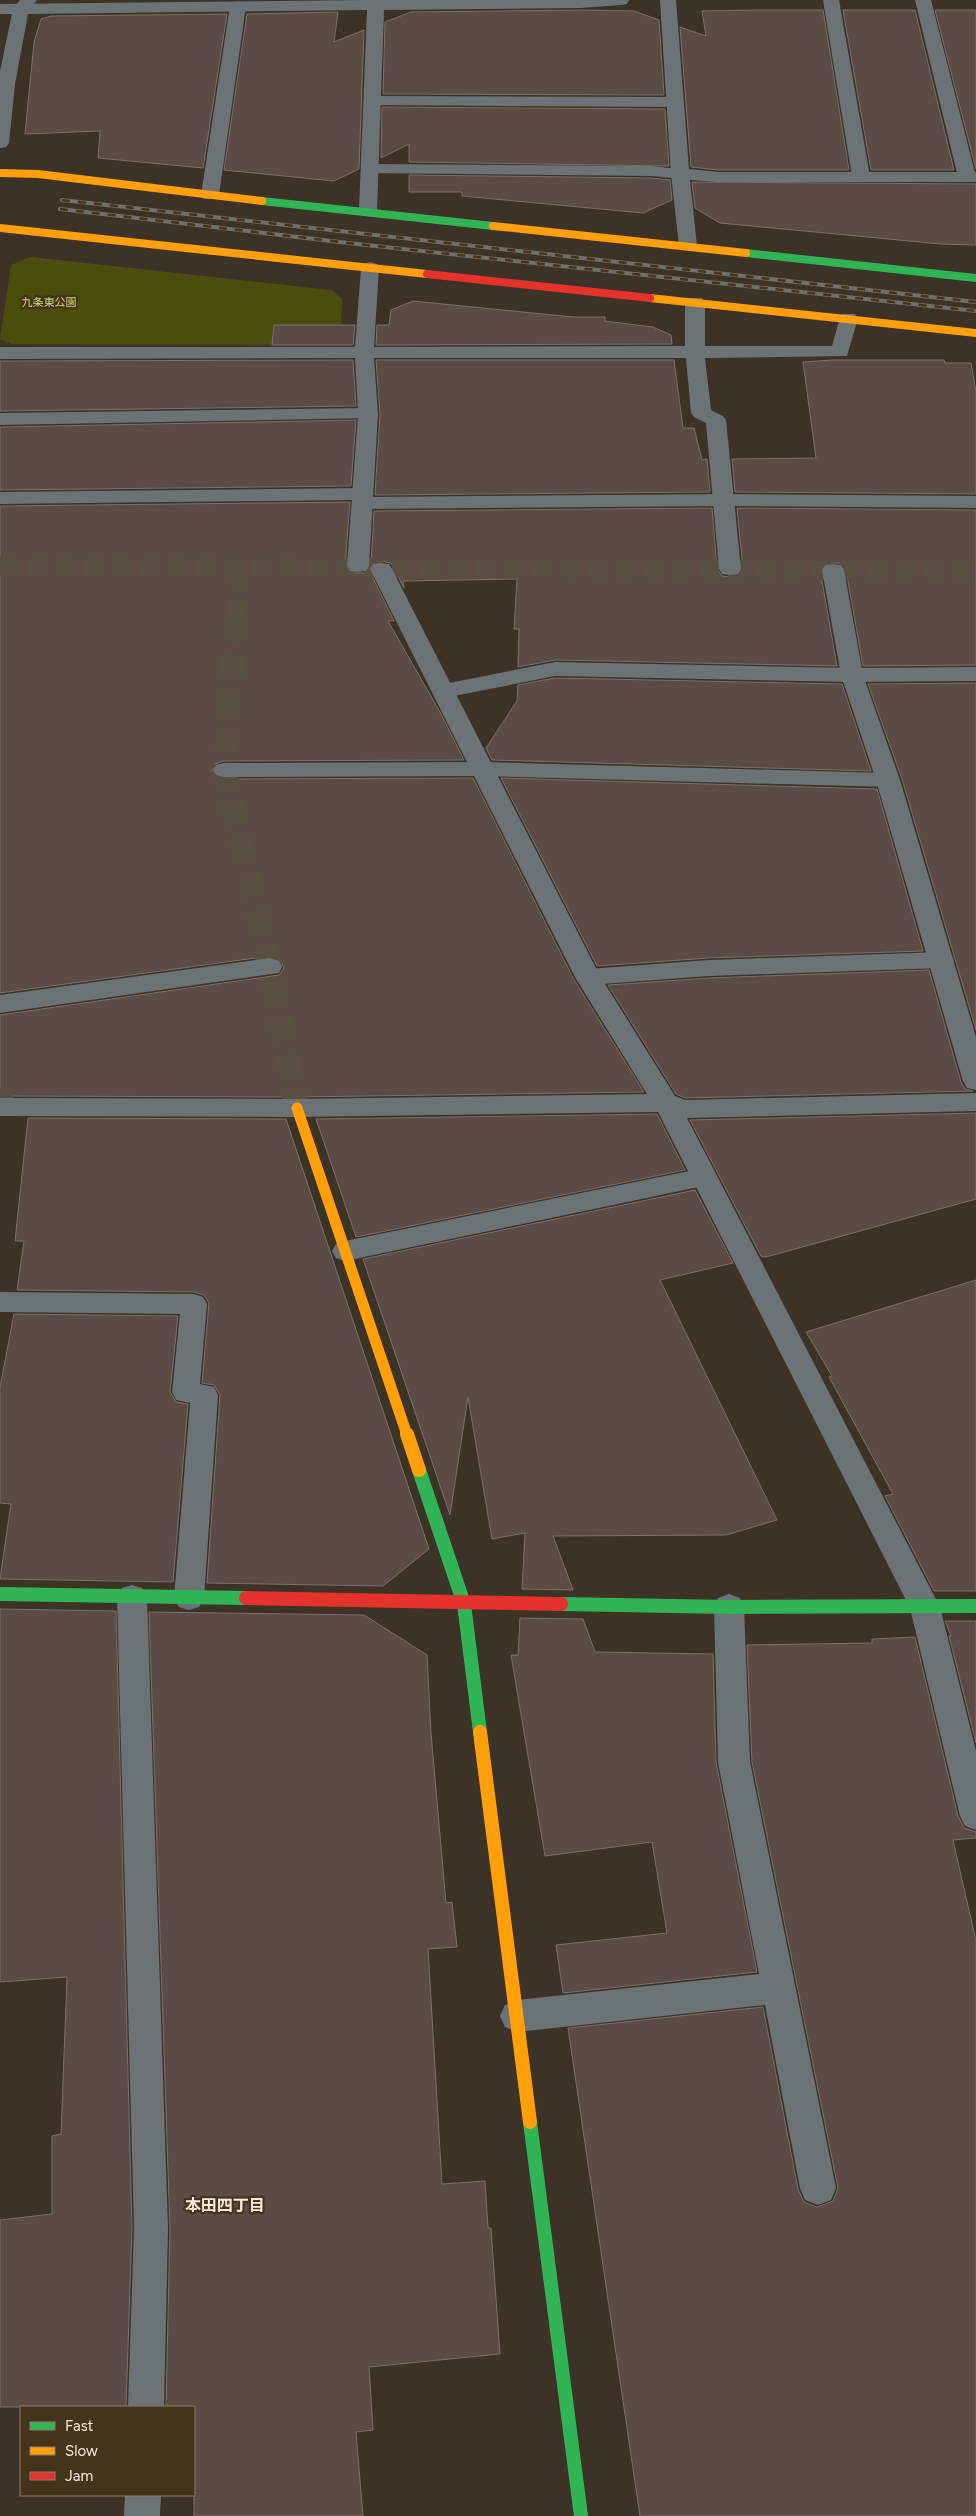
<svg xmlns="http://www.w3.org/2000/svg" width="976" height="2516" viewBox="0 0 976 2516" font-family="Figtree,'Noto Sans JP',sans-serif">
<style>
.green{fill:#4a4e0d}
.building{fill:#5c4a44;stroke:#7c706b}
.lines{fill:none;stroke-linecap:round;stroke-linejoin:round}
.street-tunnel-far1{stroke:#584e42;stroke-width:19;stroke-dasharray:19 9;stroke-linecap:butt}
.street-tunnel{stroke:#584e42;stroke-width:25;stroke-dasharray:25 12;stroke-linecap:butt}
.lane{fill:#6c7376;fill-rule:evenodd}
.street{fill:#6c7376;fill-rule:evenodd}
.fast-far1{stroke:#30b455;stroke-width:8}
.fast{stroke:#30b455;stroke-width:14}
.slow-far2{stroke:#ff9f0a;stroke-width:8}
.slow-far1{stroke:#ff9f0a;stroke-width:11}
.slow{stroke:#ff9f0a;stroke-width:14}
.jam-far1{stroke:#e5322d;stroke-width:8}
.jam{stroke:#e5322d;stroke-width:14}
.rail-casing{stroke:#716f6c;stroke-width:4}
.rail{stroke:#46331c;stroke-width:2.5;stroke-dasharray:8;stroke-linecap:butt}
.labels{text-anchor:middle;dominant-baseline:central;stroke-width:4.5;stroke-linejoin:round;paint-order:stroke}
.far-park-label{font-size:11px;fill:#ceda75;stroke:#46331c}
.near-neighbourhood-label{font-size:16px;font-weight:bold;fill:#f8ecde;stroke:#46331c}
</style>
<rect width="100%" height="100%" fill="#3c3226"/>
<!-- green -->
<path class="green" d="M31,257l300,33 11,9 -1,39 -12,7 -318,-1 -11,-5 11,-74z"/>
<!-- building -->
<path class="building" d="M582,10l52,1 25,9 5,75 -281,-1 2,-72 26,-10z
M756,10h67l26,160h-130l-28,-3 -11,-140 26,9 -4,-25z
M843,10h72l39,160h-83z
M935,10h41v159z
M338,12l-4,30 30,-12 -5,139 -25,12 -110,-11 23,-156z
M227,14l-24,154 -105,-10 2,-27 -75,3 9,-92 7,-23 10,-3z
M382,107l283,2 4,57 -260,-4v-18l-28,14z
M409,175l243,3 18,2 2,20 -29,13 -181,-17v-4h-53z
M692,182l284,2v61l-35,-1 -221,-21 -25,-15z
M413,301l160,16h32v4l48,6 18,8 1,9 -296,1 1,-20h12l2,-15z
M274,325h81l-2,20h-81z
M353,360l3,46 -356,5v-50z
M376,360h298l9,68h11l8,32 5,-1 3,33 -335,3 5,-81z
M833,360h111l1,3h26l5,29v102l-241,-2 -3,-33 84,-1 -13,-96z
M356,420l-5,66 -351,4v-63z
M350,502l-5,65 5,6h16l3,-3 25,51h-6l53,93 23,46 -240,1 -10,3 -3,7 5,6 8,2 249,-1 100,200 71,114 -347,5 -297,-1v-81l279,-40 5,-7 -4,-9 -10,-3 -270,37v-487z
M712,508l5,61 5,7 8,1 8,-1 5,-7 -6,-61 239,2v155l-113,1 -17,-96 -5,-7h-16l-5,7 17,96 -282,-6 -37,7 1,-38h-5l3,-50 -114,2 1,7 -13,-25 -10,-2 -10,3 3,-53z
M555,678l287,6 29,87 -379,-11 -6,-12 31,-47 1,-16z
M976,683v347l-74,-251 -34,-95z
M501,778l376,11 46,162 -214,7 -112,8z
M929,970l32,112 4,7 8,2 -288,7 -9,-4 -68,-109 101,-7z
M976,1113v86l-210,58 -5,-1 -71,-136z
M657,1114l28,56 -329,67 -40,-118z
M28,1118l258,1 143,430 -46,37 -176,-3 13,-188 -6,-10 -12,-2 7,-80 -5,-8 -10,-3 -177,-2 7,-49h-9z
M695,1190l38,73 -73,17 117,240 -51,15 -173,1 20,54 -51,-1 3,-56 -33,6 -24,-142 -18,118 -87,-256z
M976,1280v311h-42l-49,-95 8,-2 -64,-117 3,-1 -26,-44z
M14,1314l164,2 -8,76 6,10 12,2 -15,178 -173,-3 11,-75 -11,-1v-116z
M0,1609l116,2 16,617 -6,179h-126v-187l52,-6v-78l9,-2 6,-157 -67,5z
M149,1612l215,3 63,40 4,78 15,170 6,-1 5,45 -29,2 14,235 43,-3 3,47h3l9,126 -131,13 4,63 -17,2 7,84h-169v-109h-28l4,-179z
M520,1618l63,1 12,33 118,2 3,108 41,210 -194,21 -7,-48 111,-12 -15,-91 -107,14 -34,-201h7z
M945,1621h31v122l-27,-107h2z
M915,1637l43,179 6,12 12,4v6l-23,2 23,101v575h-336l-72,-488 195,-21 35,182 6,13 13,5 16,-6 5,-13 -86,-426 -5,-117 125,-2v-4z"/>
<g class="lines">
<!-- street-tunnel-far1 -->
<path class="street-tunnel-far1" d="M0,566l976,5
M236,618l4,-51"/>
<!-- street-tunnel -->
<path class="street-tunnel" d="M236,617l-12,153 46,197 27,141
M0,1088l2,19"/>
<!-- lane -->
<path class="lane" d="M20,0h17l-10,12 -6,2 -8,-5z
M823,0h16l31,176 -3,4h-12l-3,-4z
M915,0h16l45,177 -3,4h-12l-3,-4z
M238,1l8,5 -27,189 -3,4h-12l-3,-4 29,-189z
M373,96l303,1 6,1 2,4 -2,4 -6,1 -309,-2 -2,-4 2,-4z
M371,164l281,2 34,4 3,4 -3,4 -6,1 -28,-3 -287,-3 -3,-4 3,-4z
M368,408l7,2 3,4 -3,4 -375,7v-12z
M363,488l7,2 3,4 -2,3 353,-3 252,2v12l-252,-2 -362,3 -7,-2 -3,-4 2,-3 -354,4v-12z
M555,662l297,6 124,-1v14l-124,1 -297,-6 -111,22 -8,-2 -3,-5 3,-5 8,-2z
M483,762l405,11 8,2 3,5 -3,5 -8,2 -405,-11 -259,1 -8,-2 -3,-5 3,-5 8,-2z
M942,952l8,2 4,6 -4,6 -8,2 -233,8 -121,9 -8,-2 -4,-6 4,-6 8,-2 121,-9z
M704,1168l9,2 4,7 -4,7 -368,77 -9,-3 -4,-7 4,-7 9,-3z
M0,1292l194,2 9,3 4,7 -7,80 14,3 4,8 -14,203 -5,9 -10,3 -10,-3 -5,-9 16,-195 -14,-3 -4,-8 8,-78 -180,-2z
M132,1585l10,3 5,9 21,631 -4,179h-36l6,-179 -17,-631 5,-9z
M125,2495h36l-1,21h-36z"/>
<!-- street -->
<path class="street" d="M368,0h261l-2,4 -6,1 -40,3 -197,2 -7,201 -2,4h-14l-2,-4 8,-201 -339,4 -13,70 -6,59 -3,4 -6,1v-77l12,-57h-12v-10z
M660,0h16l13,169 30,3h257v10h-257l-29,-2 7,66 -2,4h-14l-2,-4 -8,-72z
M370,262l7,2 2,4 -5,79 311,-1v-44l3,-4h14l3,4v44h127l9,-32h14l3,4 -11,38 -142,2 6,52 12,6 3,4 15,149 -3,5 -8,1 -8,-1 -3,-5 -13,-146 -12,-6 -3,-4 -5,-55h-312l4,56 -9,152 -3,5 -8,1 -8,-1 -3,-5 11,-152 -3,-56 -355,1v-12h355l6,-79 2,-4z
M381,563l8,1 3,5 208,407 75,120 10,4 291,-7v18l-289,7 253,489 36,144v79l-11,-4 -5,-10 -50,-208 -252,-496 -361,5 -297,-1v-18l297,1 350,-5 -72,-117 -205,-408 3,-5z
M833,564l8,1 3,5 19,105 37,105 76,257v53l-9,-2 -4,-7 -87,-301 -35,-105 -19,-105 3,-5z
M270,958l9,3 3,6 -3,6 -279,40v-18z
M729,1594l11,4 4,9 6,155 86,426 -5,12 -13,5 -13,-5 -5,-12 -35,-183 -248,27 -12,-5 -5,-11 5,-11 12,-5 242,-26 -41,-212 -4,-155 4,-9z"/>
<!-- fast-far1 -->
<path class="fast-far1" d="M262,201l231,25
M746,253l230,25"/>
<!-- fast -->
<path class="fast" d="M419,1470l45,134 16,128
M0,1594l246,4
M561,1604l168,3 247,-1
M530,2122l51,394"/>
<!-- slow-far2 -->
<path class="slow-far2" d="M0,173l38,1 224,27
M493,226l253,27
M0,228l427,46
M650,298l326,35"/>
<!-- slow-far1 -->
<path class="slow-far1" d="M297,1108l110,327"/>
<!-- slow -->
<path class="slow" d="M407,1434l12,36
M480,1732l50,390"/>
<!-- jam-far1 -->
<path class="jam-far1" d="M427,274l223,24"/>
<!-- jam -->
<path class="jam" d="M246,1598l315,6"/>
<defs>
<path id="rail" d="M62,200l914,102
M60,209l297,35 619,67"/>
</defs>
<!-- rail casing -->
<use href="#rail" class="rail-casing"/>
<!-- rail -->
<use href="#rail" class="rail"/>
</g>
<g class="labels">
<!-- far-park labels -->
<g class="far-park-label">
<text x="49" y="302">九条東公園</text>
</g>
<!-- near-neighbourhood labels -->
<g class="near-neighbourhood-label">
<text x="225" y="2205">本田四丁目</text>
</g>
</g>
<!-- legend -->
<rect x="20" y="2406" width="175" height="90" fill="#46331c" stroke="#8d7d6a"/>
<rect x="30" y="2422" width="25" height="8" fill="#30b455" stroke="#8d7d6a"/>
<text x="65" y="2431" font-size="15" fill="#f8ecde">Fast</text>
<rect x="30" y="2447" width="25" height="8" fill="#ff9f0a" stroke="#8d7d6a"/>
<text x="65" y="2456" font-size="15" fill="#f8ecde">Slow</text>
<rect x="30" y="2472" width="25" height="8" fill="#e5322d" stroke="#8d7d6a"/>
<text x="65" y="2481" font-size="15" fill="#f8ecde">Jam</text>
</svg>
